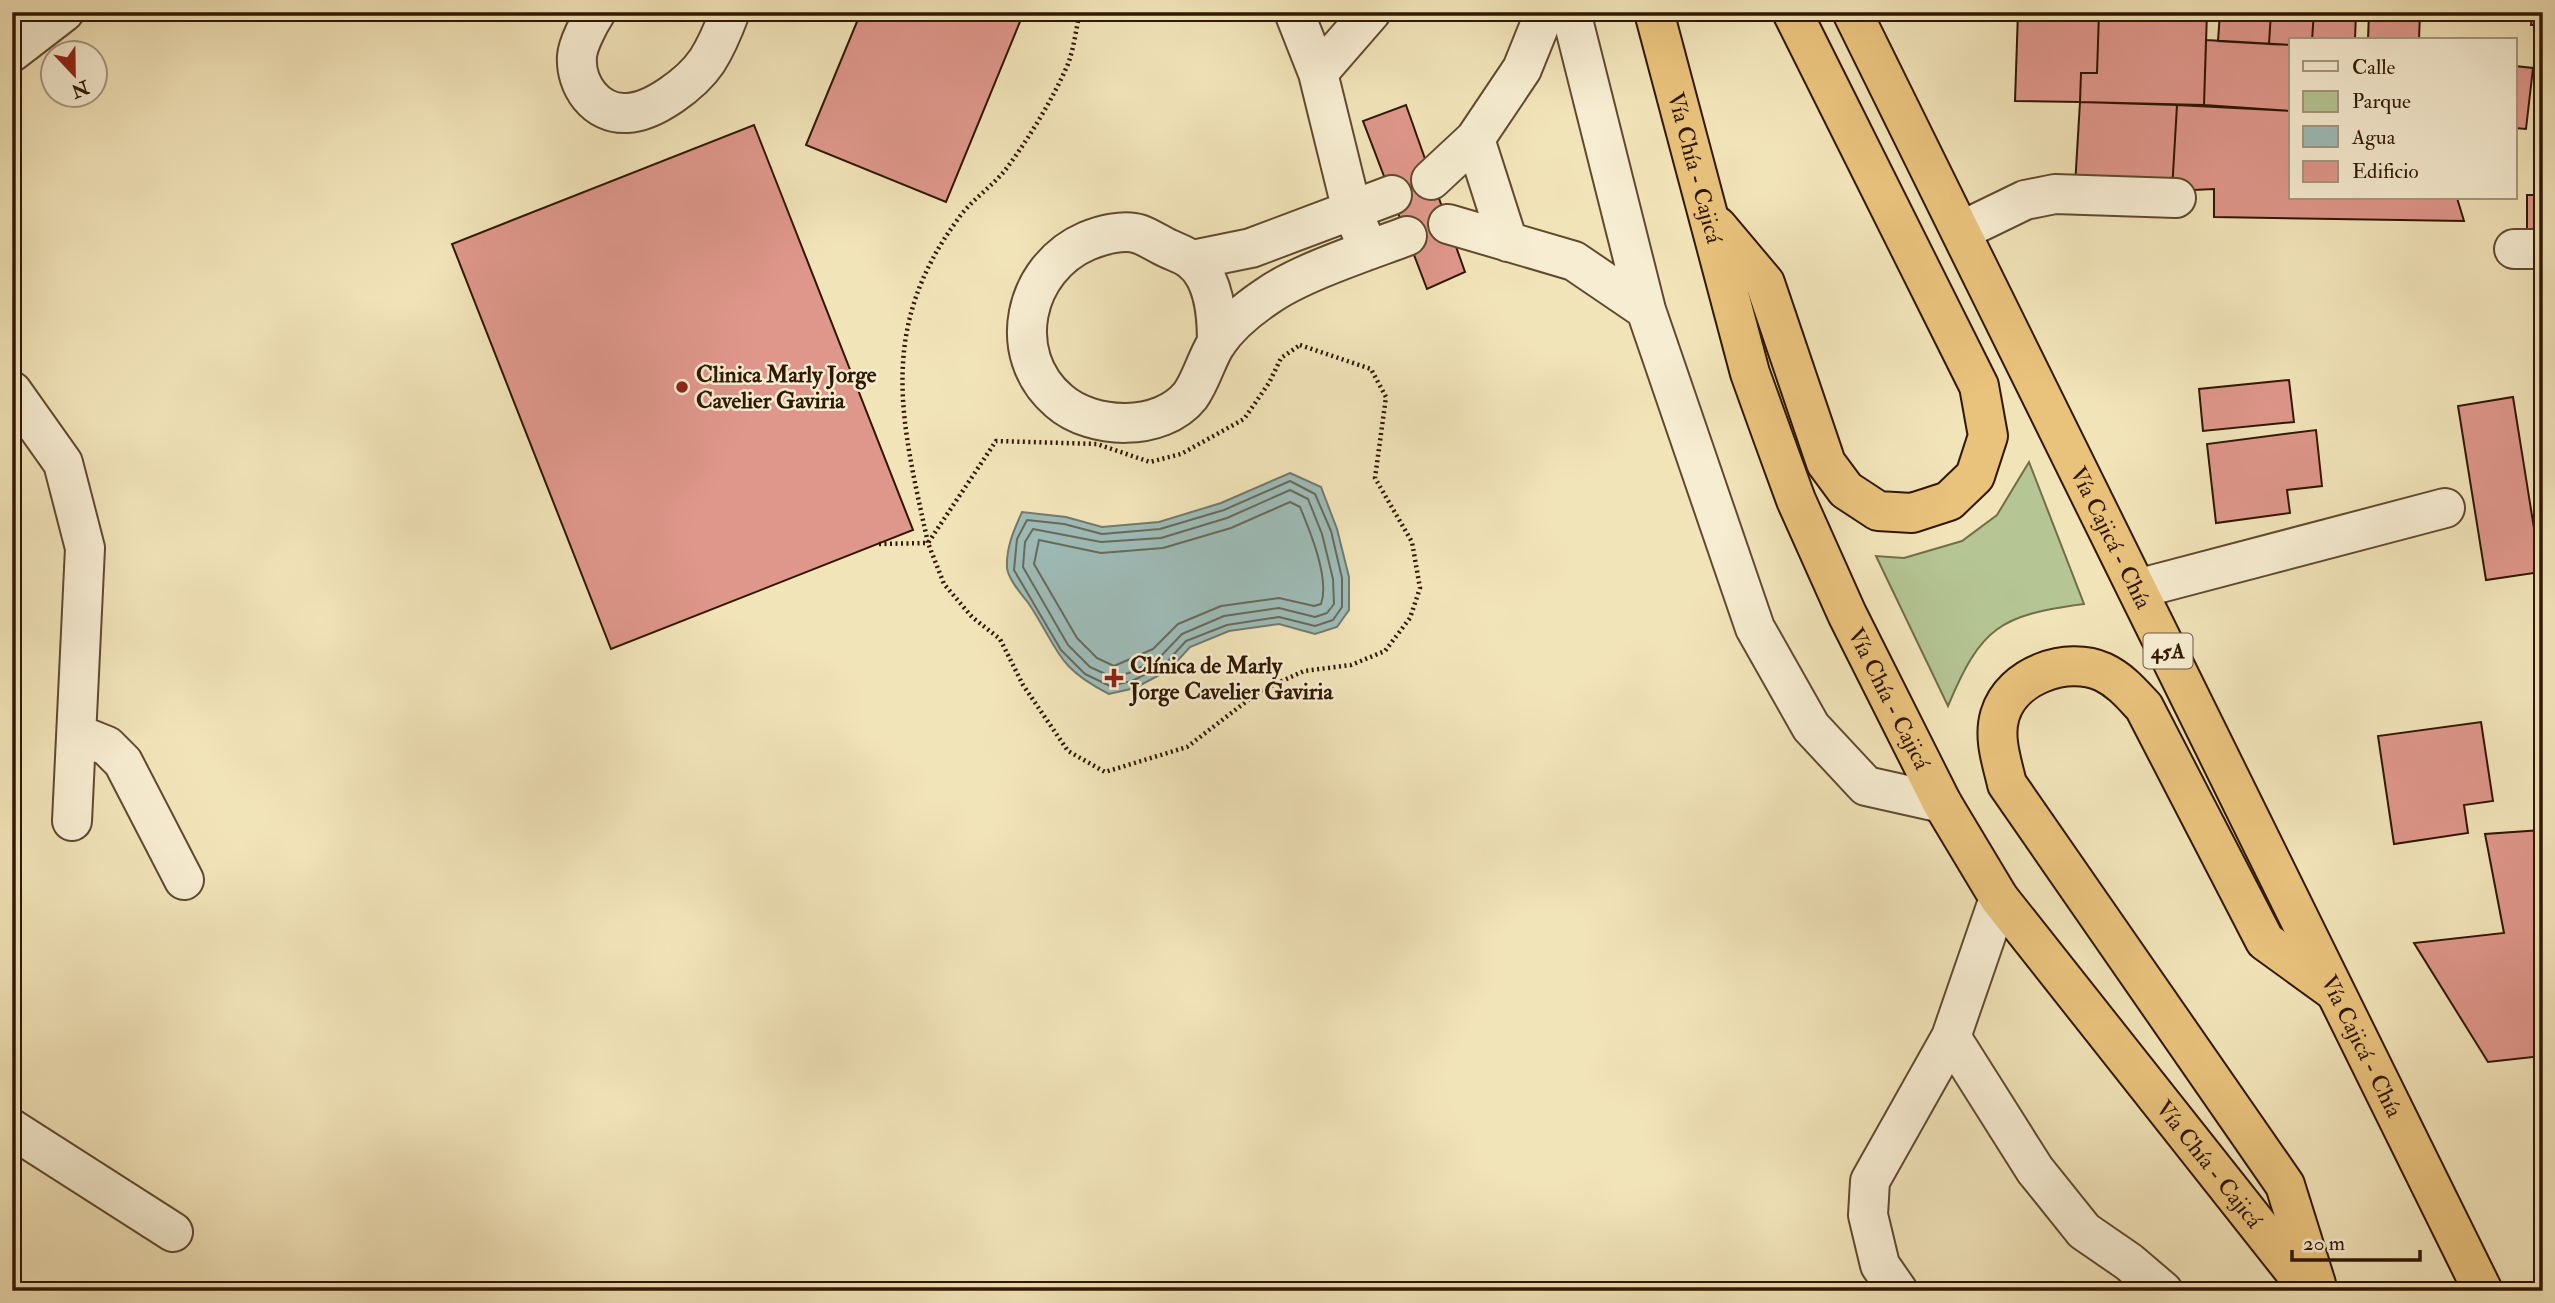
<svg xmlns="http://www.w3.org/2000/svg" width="2555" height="1303" viewBox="0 0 2555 1303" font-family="'IM FELL Double Pica',serif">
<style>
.green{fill:#b5c594;stroke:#726e4a;stroke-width:2}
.water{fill:#9ebcb8;stroke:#727a6e;stroke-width:2}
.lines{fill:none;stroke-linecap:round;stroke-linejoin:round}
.shore{stroke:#676a5c;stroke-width:2}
.building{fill:#df978b;stroke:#301700;stroke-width:2}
.minor-casing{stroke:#604a2e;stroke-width:42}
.highway-casing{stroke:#301700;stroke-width:42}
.path{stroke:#301700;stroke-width:4.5;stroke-dasharray:2 3.5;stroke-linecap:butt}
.minor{stroke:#f7edd2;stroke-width:38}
.highway{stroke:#e9c27c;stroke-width:38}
.poi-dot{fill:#8f2418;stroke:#f7edd2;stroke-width:2.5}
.labels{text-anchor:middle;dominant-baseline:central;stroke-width:5;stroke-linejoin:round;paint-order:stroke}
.shield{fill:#f7edd2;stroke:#6c573f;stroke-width:2}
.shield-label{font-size:21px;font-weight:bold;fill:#301700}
.street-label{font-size:23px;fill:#301700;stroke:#f7edd2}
.poi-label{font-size:23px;font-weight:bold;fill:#301700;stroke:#f7edd2;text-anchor:start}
</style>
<rect width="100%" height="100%" fill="#f2e4b9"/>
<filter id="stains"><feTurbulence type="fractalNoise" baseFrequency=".00286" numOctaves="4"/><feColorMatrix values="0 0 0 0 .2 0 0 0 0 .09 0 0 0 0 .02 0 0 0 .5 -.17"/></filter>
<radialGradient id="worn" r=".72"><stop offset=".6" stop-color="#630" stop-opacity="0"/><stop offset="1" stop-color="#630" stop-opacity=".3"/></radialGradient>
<!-- green -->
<path class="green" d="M2029,462l55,142c-84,11 -103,23 -136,102l-72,-150 28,2 58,-17 35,-26z"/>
<!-- water -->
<path class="water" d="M1290,473l31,14 16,42 12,48v33l-12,17 -22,7 -36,-10 -50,7 -39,16 -21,23 -34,18 -26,6c-54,-28 -49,-43 -80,-90 -7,-9 -21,-25 -22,-36 -1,-21 7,-38 15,-56l44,5 36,10 57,-5 62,-19z"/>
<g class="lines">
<!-- shore -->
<path class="shore" d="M1290,481l25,13 16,37 11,47v29l-9,13 -18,6 -36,-9 -52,8 -41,16 -22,24 -32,16 -22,5 -25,-12 -24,-24 -47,-80 3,-31 10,-19 37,4 38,10 58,-5 64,-19z
M1290,490l18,9 14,35 11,45 1,25 -7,9 -12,4 -36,-9 -55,8 -42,18 -23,24 -30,15 -17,4 -22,-10 -22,-22 -45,-78 2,-25 8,-13 68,13 60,-4 66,-20z
M1290,502l10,5c10,24 30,72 21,97l-7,2 -35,-8 -58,8 -43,18 -25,25 -39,17 -17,-8 -20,-20 -43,-74 5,-24 62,13 62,-5 68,-20z"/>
</g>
<!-- building -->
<path class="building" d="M861,12h163l-78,190 -140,-57z
M2018,12h81l-2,61h-16l-1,29 -65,-1z
M2099,12h108l-3,93 -124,-3 1,-29h16z
M2220,12h51l-2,32 -51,-3z
M2271,12h43l-2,28h-21v5l-22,-1z
M2314,12h42l-1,28h-43z
M2369,12h51l-1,28h-51z
M2532,12h11v13h-12z
M2206,40l85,5v66l-87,-6z
M2515,66l18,2 -7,61 -11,-1z
M2080,102l97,3 -5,86 -97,-5z
M1406,105l59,167 -38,17 -64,-168z
M2177,105l114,6v87h166l7,23 -250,-4v-28l-42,2z
M754,125l159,405 -302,119 -159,-405z
M2527,195h16v34h-16z
M2289,380l5,42 -91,9 -4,-42z
M2513,397l28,175 -55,8 -28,-174z
M2316,430l6,56 -35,4 3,23 -74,10 -9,-79z
M2481,722l12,79 -29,4 4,28 -74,11 -16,-108z
M2543,830v226l-55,6 -74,-119 90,-10 -19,-99z"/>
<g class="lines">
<defs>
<path id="minor" d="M596,12c-7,11 -18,32 -19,44 -2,29 19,59 50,57 27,-1 65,-30 80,-52 9,-14 17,-33 23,-49
M1294,12l24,61 34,138 17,39
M1571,12l75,298 109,318 56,99 55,59 76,17
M12,52l52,-40
M1318,73l53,-61
M1475,139l33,103
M1431,180l44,-41 47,-70 23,-57
M1448,224l126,37 72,49
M1961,231l64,-31 30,-6 121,4
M2514,249h29
M1192,260l59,-12 141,-53
M1217,343c0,-27 -2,-65 -26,-83 -6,-5 -16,-8 -24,-12 -9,-4 -19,-11 -28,-14 -15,-5 -38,1 -52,7 -63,27 -83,113 -28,160 33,29 102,31 131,-5 11,-15 16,-36 26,-52 12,-18 32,-35 50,-47 33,-24 101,-46 141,-61
M12,391l51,72 22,85 -13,273
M2137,589l308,-81
M77,734l30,12 16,16 61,118
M1951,1037l84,133 49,61 45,31 34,29
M12,1129l161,103
M1898,1291l-18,-26 -12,-50 2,-34 81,-144 48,-139"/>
<g id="highway">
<path id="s1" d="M1654,12l96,361 23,64 23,63 51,114 95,189 57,95 311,393"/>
<path id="s2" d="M1852,12l631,1279"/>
<path d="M1717,226l48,57 61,180 20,27 32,21 34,2 37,-12 26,-25 13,-40 -9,-50 -187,-374"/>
<path d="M2316,1284l-31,-99 -278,-401c-5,-22 -14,-46 -7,-69 12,-40 67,-59 103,-43 17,8 28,21 41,35l121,234 69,50"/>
</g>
</defs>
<!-- minor casing -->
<use href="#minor" class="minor-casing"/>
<!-- highway casing -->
<use href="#highway" class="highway-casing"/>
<!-- path -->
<path class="path" d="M1300,345l71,24 15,28 -11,81 37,64 8,46 -10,30 -25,33 -34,14 -47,6 -44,20 -73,56 -82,25 -37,-21 -45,-66 -23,-46 -28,-22 -28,-33 -16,-41 68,-102 101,3 53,18 31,-8 63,-35 25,-36 12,-25z
M879,544l49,-1c-27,-123 -51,-214 30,-324 13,-19 34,-32 48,-50 22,-29 48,-72 62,-105 6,-16 8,-35 12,-52"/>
<!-- minor -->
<use href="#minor" class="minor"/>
<!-- highway -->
<use href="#highway" class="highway"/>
</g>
<!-- markers -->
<g class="poi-dot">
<circle cx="682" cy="387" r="7"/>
<path d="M1110.5 667.5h7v7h7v7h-7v7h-7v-7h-7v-7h7z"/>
</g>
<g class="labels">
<!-- shield labels -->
<rect class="shield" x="2143.5" y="633.5" width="49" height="35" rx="5"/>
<g class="shield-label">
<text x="2168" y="651">45A</text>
</g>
<!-- street labels -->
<g class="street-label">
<text stroke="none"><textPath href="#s1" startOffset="161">Vía Chía - Cajicá</textPath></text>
<text stroke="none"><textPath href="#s2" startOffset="586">Vía Cajicá - Chía</textPath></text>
<text stroke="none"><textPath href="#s1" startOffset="728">Vía Chía - Cajicá</textPath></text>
<text stroke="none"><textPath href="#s2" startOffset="1153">Vía Cajicá - Chía</textPath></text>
<text stroke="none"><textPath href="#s1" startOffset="1295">Vía Chía - Cajicá</textPath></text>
</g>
<!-- poi labels -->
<g class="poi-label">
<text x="696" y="374">Clinica Marly Jorge<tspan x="696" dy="26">Cavelier Gaviria</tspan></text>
<text x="1130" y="665">Clínica de Marly<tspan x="1130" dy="26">Jorge Cavelier Gaviria</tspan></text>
</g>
</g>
<!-- margin -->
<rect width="2555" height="1303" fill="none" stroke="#f2e4b9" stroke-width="42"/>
<rect x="14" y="14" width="2527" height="1275" fill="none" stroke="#301700" stroke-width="3.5"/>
<rect x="21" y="21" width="2513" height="1261" fill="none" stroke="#301700" stroke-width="2"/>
<!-- legend -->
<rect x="2289" y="38" width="228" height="161" fill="#f7edd2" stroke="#a7977e" stroke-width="2"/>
<rect x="2303" y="61" width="35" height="10" fill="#f7edd2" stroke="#a7977e" stroke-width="2"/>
<text x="2352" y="74" font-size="21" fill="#301700">Calle</text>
<rect x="2303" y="91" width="35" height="21" fill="#b5c594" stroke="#a7977e" stroke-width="2"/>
<text x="2352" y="108" font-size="21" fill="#301700">Parque</text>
<rect x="2303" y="126" width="35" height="21" fill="#9ebcb8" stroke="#a7977e" stroke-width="2"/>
<text x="2352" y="144" font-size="21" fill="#301700">Agua</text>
<rect x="2303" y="161" width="35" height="21" fill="#df978b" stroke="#a7977e" stroke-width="2"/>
<text x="2352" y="178" font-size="21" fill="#301700">Edificio</text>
<!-- north arrow -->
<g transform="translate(74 74) rotate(158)"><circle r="33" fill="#f7edd2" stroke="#a7977e" stroke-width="2"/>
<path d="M0-5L12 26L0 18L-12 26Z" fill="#8f2418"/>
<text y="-10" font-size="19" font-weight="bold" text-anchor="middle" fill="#301700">N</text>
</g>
<!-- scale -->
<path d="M2292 1250v10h128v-10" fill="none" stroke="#301700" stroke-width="3.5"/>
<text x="2303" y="1250" font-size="21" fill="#301700" stroke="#f7edd2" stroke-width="5" paint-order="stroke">20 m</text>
<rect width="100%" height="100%" filter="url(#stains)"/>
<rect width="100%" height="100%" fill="url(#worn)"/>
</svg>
